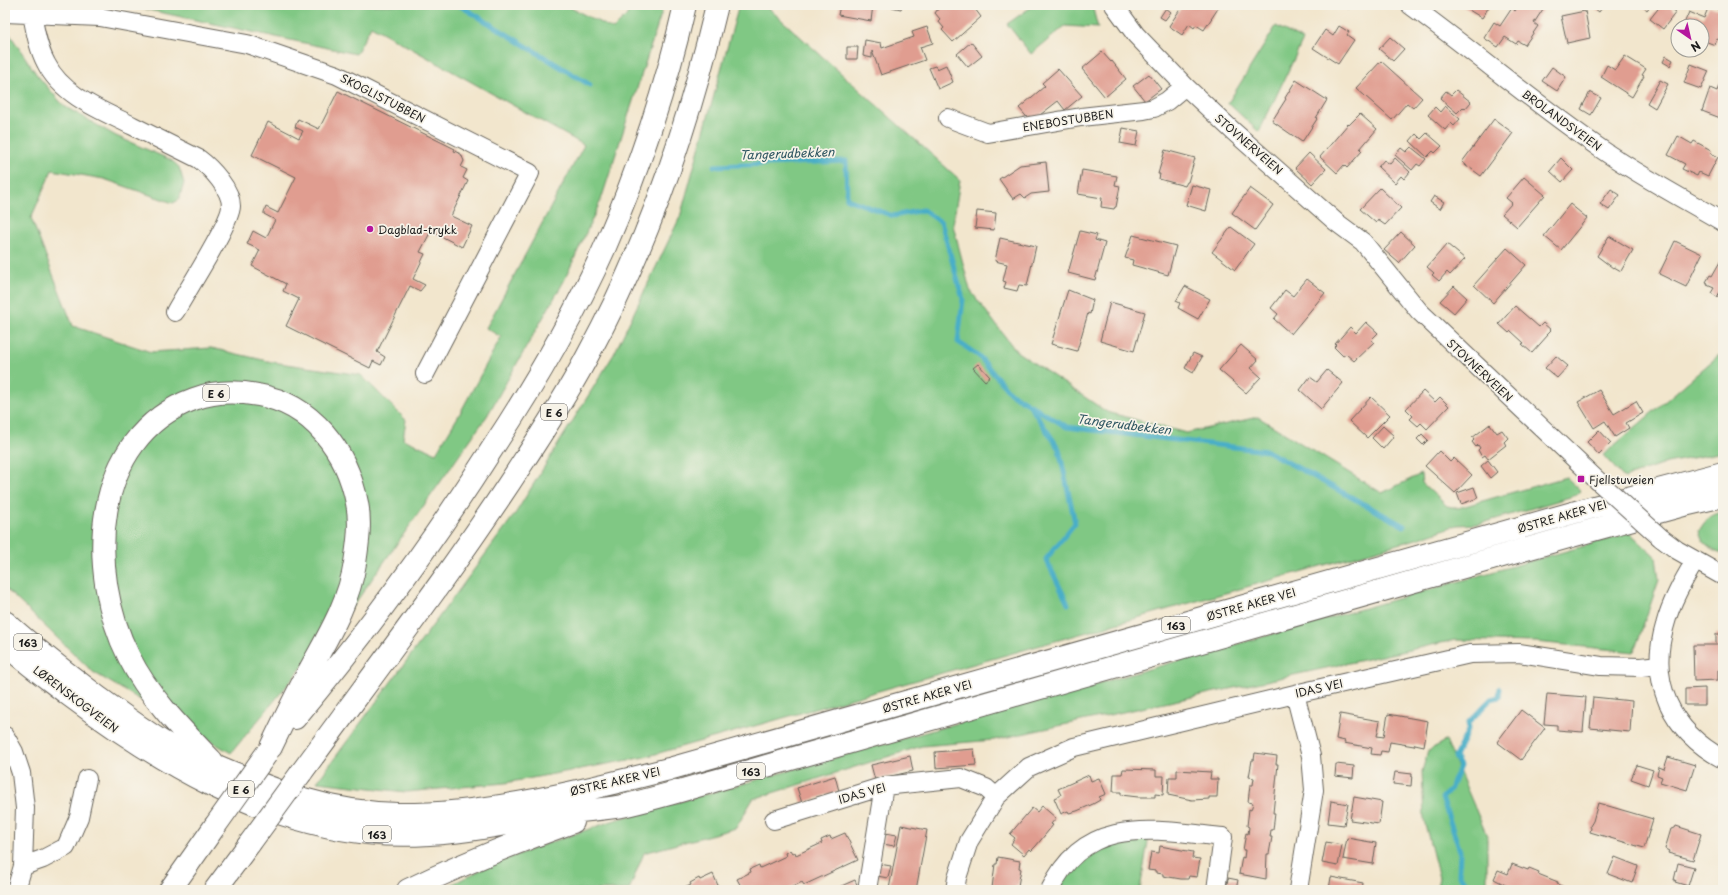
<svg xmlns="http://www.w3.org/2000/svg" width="1728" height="895" viewBox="0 0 1728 895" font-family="'Playpen Sans',sans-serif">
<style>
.green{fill:#80c884;stroke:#4e7250}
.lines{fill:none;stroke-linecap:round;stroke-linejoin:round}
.stream{stroke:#49aec8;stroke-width:5}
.building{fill:#e09d90}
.minor-casing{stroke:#67635a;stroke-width:20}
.highway-casing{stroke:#67635a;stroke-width:24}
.minor{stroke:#fff;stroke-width:18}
.highway{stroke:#fff;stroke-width:22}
.minor-bridge-casing{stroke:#67635a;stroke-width:20;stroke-linecap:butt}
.highway-bridge-casing{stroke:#67635a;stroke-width:24;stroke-linecap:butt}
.minor-bridge{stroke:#fff;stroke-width:18}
.highway-bridge{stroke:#fff;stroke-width:22}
.poi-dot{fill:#b5179e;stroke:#f7f3e8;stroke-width:1.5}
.labels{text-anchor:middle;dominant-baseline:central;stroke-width:3.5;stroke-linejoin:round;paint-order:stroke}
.shield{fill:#f7f3e8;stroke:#5e5c59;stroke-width:1}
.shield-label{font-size:10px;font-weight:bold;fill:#1c1c1c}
.street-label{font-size:11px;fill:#1c1c1c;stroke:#f7f3e8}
.poi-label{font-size:11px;fill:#1c1c1c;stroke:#f7f3e8;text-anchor:start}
.water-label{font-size:12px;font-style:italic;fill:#2e5661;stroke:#f7f3e8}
</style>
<rect width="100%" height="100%" fill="#f7f3e8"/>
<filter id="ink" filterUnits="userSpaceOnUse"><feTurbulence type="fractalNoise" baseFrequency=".025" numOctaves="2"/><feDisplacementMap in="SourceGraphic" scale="8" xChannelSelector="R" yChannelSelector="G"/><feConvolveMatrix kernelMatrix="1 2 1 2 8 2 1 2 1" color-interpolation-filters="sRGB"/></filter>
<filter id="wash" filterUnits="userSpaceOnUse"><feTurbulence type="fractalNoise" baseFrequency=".012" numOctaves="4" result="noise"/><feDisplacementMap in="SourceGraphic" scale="16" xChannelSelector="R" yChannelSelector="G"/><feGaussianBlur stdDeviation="0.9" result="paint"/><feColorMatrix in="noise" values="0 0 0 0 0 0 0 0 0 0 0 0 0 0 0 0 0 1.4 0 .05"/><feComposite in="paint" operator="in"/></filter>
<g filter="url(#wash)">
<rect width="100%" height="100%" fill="#f2e6cd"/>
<!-- green -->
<path class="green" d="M125,5h440l48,24 14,-14 3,-10h34l-63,195 -37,81 -77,135 -134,190 -122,147 -138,-81 -88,-84v-561l32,48 27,31 52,30 55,24 8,7 5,16 -5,17 -6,3 -69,-24 -52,-9 -21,48 42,108 78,26 60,-4 61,14 89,13 45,45 -3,19 33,14 23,-38 42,-78 -15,-9 98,-183 -213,-119 -15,28z
M739,5h26l195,175 -7,45 17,65 46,61 91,61 79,21 72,-16 124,76 39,-19 1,9 25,23 11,2 108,-31 15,14 -4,4 -98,29 -22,1 -37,13 -775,219 -140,26 -99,9 -89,-10 198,-268 99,-160 66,-137z
M1034,5h58l6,23 -33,-2 -34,28 -24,-30z
M1276,26l27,14 -44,92 -31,-29z
M1719,355l4,7v90l-56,11 -43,15 -21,-23z
M1723,512v42c-12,-6 -21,-9 -24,-23 6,-11 12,-17 24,-19z
M1630,533l26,24 3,23 -25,72 -98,-10 -81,-2 -461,100 -72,6 -169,53 -17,29 -92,25 -15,37h-188l43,-22 59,-23 72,-25z
M1446,740l41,96v54h-51l3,-12 -15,-58 -2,-49 6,-20z
M1149,835l-9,55h-85l7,-15 37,-32z"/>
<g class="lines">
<!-- stream -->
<path class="stream" d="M459,5l131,80
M714,166l132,-5 1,38 46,17 30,-6 18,12 22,77 -5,43 21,14 31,37 57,34 200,24 137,75
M1031,407l28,42 16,74 -29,36 22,45
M1472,890l-13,-15 1,-24 -18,-53 8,-8 10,-24 -5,-9 14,-29 -1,-5 23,-24 8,-2 1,-9"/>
</g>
<g id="blocks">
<!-- building -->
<path class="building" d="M840,5h33l-2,16 -33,-6z
M882,5h20l-1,4z
M938,5h34l9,12 -28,25 -11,-12 2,-2 -6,-7 2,-2 -5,-6 3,-4 -2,-2z
M1183,5h33l3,2 -15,23 -8,-5 -2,3 -5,-4 -7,11 -13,-9z
M1342,5h10l-3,4z
M1461,5h29l-8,13z
M1519,5h17l7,4 -9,14 4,3 -13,19 -7,-4 -2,3 -11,-7 -7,10 -14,-9 10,-16 6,4 12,-18 3,3z
M1590,5h14l-5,7z
M1641,5h10l-4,5z
M1661,5h6l9,7 -13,17 -13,-10z
M1709,6l14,5v31l-6,-3 -2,6 -13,-5v-14h-19l6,-14 15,6z
M1166,8l5,4 -6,8 -5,-3z
M1585,11l5,27 -23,5 -6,-27z
M1339,26l10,6 -2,3 7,5 -16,24 -25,-16 12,-18 8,6z
M927,27l6,16 -13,4 5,13 -44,15 -9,-24v7l-9,-2 2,-16 16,3 1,5 32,-11 -2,-5z
M1390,37l14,12 -11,12 -14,-12z
M971,42l11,14 -14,11 -11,-13z
M847,47h11l-1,12h-10z
M1102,52l9,10 1,-1 14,18 -21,18 -23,-28z
M1625,56l21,13 -4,6 2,1 -12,21 -31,-20 6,-12 8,5z
M1666,56l7,4 -3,6 -7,-4z
M1381,61l41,37 -9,10 -6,-5 -15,17 -36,-32z
M1691,64l18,7 -8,18 -17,-6z
M946,65l7,17 -15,7 -9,-21 6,-2 2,3z
M1552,67l14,10 -9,14 -15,-10z
M1058,69l24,27 -17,14 -7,-9 -27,21 -12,-14 26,-22 -3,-3z
M1149,74l12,15 -16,12 -12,-15z
M1296,80l31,20 -11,18 1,1 -15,23 -30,-21 14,-22 -1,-1z
M1660,80l8,4 -13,24 -8,-5z
M1720,83l3,1v35l-21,-8 8,-23 7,3z
M1456,90l15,12 -6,7 -2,-2 -6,6 -17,-15 6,-7 5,4z
M338,91l117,58 -1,2 7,3 3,7 -3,6 6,3 -4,8 5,3 -17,35 21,10 -10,21 -31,-16 -11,21 5,2 -12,25 12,6 -5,6 -10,-5 -33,66 8,5 -4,8 -8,-4 -3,7 -84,-42 13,-27 -16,-8 3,-7 -34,-18 8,-16 -13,-6 6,-13 13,7 9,-18 -11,-6v-2l2,-5 12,6 18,-36 -44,-22 16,-33 31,16 4,-7 -8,-4 3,-8 21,10z
M1590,92l11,6 -10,17 -10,-6z
M1445,106l15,13 -6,7 -3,-3 -6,7 -17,-15 7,-8 5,5z
M1360,114l17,15 -17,20 2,2 -15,17 -3,-3 -7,8 -17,-16 28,-33 1,1z
M1494,119l19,14 -32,43 -19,-14z
M1123,128l16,3 -3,15 -16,-3z
M1427,133l15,13 -7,7 -2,-2 -6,6 -17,-16 6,-7 5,5z
M1678,136l14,8 2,-3 17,9 -1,3 8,4 -10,19 -9,-4 -2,4 -15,-7 3,-5 -17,-9z
M1411,147l15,12 -6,7 -3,-2 -5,6 -17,-15 6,-7 5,4z
M1165,150l30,8 -7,24h-1l-2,4 -26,-7 1,-5h-2z
M1309,153l17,16 -14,15 -17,-16z
M1395,158l15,14 -6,7 -3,-3 -6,7 -17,-16 6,-7 6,4z
M1561,158l12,12 -11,12 -12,-11z
M1046,162l3,30 -18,2 -6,4 -4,-4 -8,5 -14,-20 21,-14z
M1082,170l35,6 -2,9 5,1 -4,21h-1l-1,2 -13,-2 1,-9 -24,-4z
M1524,177l21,18 -28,32 -15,-13 10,-11 -6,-5z
M1192,185l19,5 -5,21 -20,-6z
M1250,188l23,17 -18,25 -23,-17z
M1380,188l21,20 -16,17 -7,-5 -2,3 -16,-14z
M1611,189l9,6 -11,15 -9,-6z
M1434,196l10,6 -4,7 -10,-7z
M1570,204l17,14 -26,32 -17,-14z
M977,211l19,2 -2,17 -19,-2z
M1231,227l23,17 -19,26 -23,-18z
M1080,231l17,4 -2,5 10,3 -10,37 -27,-7z
M1401,232l14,13 -16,18 -15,-13z
M1133,235l43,11 -8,29 -36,-10 1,-5 -8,-2z
M1609,236l24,14 -12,21 -7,-4 -1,1 -16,-12z
M1000,238l36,8 -9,40 -8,-1 -2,6 -13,-3 2,-6 -3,-1 4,-17 -12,-3z
M1675,241l27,13 -16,33 -27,-13z
M1447,244l18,15 -15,16 -3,-3 -8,9 -7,-6 2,-2 -7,-6z
M1507,248l19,17 -33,38 -19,-18z
M1721,260l2,1v33l-3,-2 -3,5 -6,-4 3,-5 -7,-3 1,-2 -2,-1 4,-7 2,1z
M1307,279l18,14 -34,41 -17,-15 4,-5 -7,-6 14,-18 8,6z
M1185,286l25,13 -12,20 -20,-11 2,-5 -4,-2z
M1454,286l13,12 -13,15 -14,-12z
M1068,290l25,10 -3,14 -2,-1 -11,38 -26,-7z
M1110,302l35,10 -11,39 -34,-10z
M1515,306l24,21 4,-4 8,7 -4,4 1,1 -16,18 -10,-9 2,-1 -13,-12 -2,2 -10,-9z
M1366,322l12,11 -7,7 3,2 -20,19 -8,-7 -3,2 -9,-9 2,-2 -1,-1 15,-17 6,6z
M1241,345l17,15 -7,8 10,9 -15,16 -27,-23z
M1193,353l9,4 -9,16 -8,-5z
M1556,356l12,10 -11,12 -12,-10z
M978,364l12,13 -5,4 -12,-13z
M1327,370l16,13 -22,26 -21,-19 10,-13 7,5z
M1599,390l15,24 22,-13 7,12 -17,10 3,5 -14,9 -10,-16 -11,7 -16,-26z
M1423,391l12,11 5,-5 9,9 -22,23 -6,-6 -3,3 -8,-7 3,-3 -7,-7z
M1371,397l19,18 -23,23 -18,-17z
M1490,424l7,9 5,-3 6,8 -4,4 2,3 -18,14 -3,-4 -3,2 -4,-7 2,-2 -2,-3 -2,2 -4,-5 2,-2 -2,-2z
M1383,426l11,10 -11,13 -11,-11z
M1599,430l12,13 -12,12 -12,-13z
M1422,434l6,6 -5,5 -6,-6z
M1439,451l11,11 4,-4 18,17 -17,18 -30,-27z
M1488,460l9,12 -7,6 -9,-12z
M1474,487l4,11 -17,6 -4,-11z
M1716,634h7v36h-5v10l-24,1 -1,-36h23z
M1705,688v17h-20v-16z
M1547,694l39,3 -3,35 -26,-2v-5l-13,-1z
M1593,697l39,4 -2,31 -40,-4z
M1521,710l24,18 -24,32 -24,-18z
M1340,714l40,7 -3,15 7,1 4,-23 40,7 -4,25 -9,-2 -1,2 -24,-4 -2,10 -7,-1 -1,4 -9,-1 1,-6 -28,-5 1,-2 -9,-2z
M974,749l2,16 -40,3 -1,-16z
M1255,753l22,3 -1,8h2l-5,49h2l-2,17h-2l-1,7h2l-3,17h-2l-1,25 -27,-5 3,-17 2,1 1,-8h-2l3,-17 2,1 1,-7 -2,-1 2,-17 2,1 2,-7 -5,-1 2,-17h3l1,-7 -5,-1 3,-17h2z
M910,756l3,15 -38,9 -4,-15z
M1668,757l27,8 -8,25 -27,-8 2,-5 -5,-2 2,-8 5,2z
M1336,764l18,2 -1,12 -18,-2z
M1637,765l16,5 -5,15 -17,-6z
M1123,769l33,1v6h8l-1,19 -8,-1v3h-17l-17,-2v-3h-8l1,-18h8z
M1177,770l34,2 -1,7h8l-1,18h-8v2l-17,1 -24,-5 1,-18h8z
M1395,772l17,2 -1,12 -18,-2z
M1089,775l2,6 8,-3 7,16 -7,3 1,3 -7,4 -16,7 -8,2 -1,-2 -7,3 -7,-16 7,-3 -3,-6z
M835,776l4,15 -37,12 -5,-15z
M1354,797l28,5 -3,22 -29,-4z
M1331,801l17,3 -4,21 -16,-2z
M1598,803l55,16 -9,29 -54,-16 1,-4 -1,-2 3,-5z
M1042,806l14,12 -5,6 2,1 -17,21 -5,5 -2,-2 -5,6 -13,-11 4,-6 -5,-4 22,-26 5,4z
M901,825l26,5 -11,60 -27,-1z
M1676,826l25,8 -8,26 -25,-7 1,-2 -4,-2 6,-20 4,-1z
M845,833l13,27 -54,25 -2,-3 -16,8h-43l-6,-11 14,-7 -1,-3 9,-4 1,3 26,-12 -1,-3 5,-3 2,3 3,-1 1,3 26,-12 -1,-3 9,-4 1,3z
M885,833l12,2 -3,11 -11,-2z
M1347,838l29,5 -3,21 -30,-5z
M1326,842l16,3 -4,21 -16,-3z
M1160,846l33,6 -1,6 8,1 -3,18 -8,-1 -1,3h-7l-18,-3v-2l-7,-1v-2l-8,-1 3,-18 8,1z
M998,857l22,4 -1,7 2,1 -3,17h-2l-1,4h-25v-2h2l3,-24h2z
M1615,857l23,9 -6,17 -24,-9z
M1678,863l16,4 -6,19 -13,-4 1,-2h-2z
M879,864l12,2 -3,12 -11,-2z
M1512,864l16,6 1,-2 10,4 -1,2 20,8 -1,2 7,3 -1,3h-48l-21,-11 4,-9 10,4z
M713,874l7,16h-40l11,-5 -1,-2 9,-5 1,2z
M1331,877l32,6 -1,7h-33z
M1228,878l10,2 -2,10h-10z
M855,880l3,7 -6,3h-12l-1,-3z"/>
</g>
</g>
<g filter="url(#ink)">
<use href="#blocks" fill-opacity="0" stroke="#67635a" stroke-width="1"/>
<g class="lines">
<defs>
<path id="minor" d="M1114,5l22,30 49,51 48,45 103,91 27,20 56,69 178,169
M1410,5c65,47 125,99 191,144 39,27 81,49 122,73
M5,13l95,4 147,27 90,31 193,98 -105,201
M32,14c3,16 6,34 14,49 16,33 57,48 87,63 22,11 44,22 66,33 12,9 32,30 32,47 0,17 -45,86 -56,106
M948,118l40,15 93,-16 63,-7 10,-2 13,-7 18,-15
M1661,538l16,12 46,26
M1695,561c-12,20 -24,41 -30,64 -17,57 6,106 58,134
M1295,694l16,62 3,34 -16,100
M5,736l9,16 7,21 4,35 -2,58 -7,24
M774,820l110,-34 77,-8 25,10 10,9
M23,866l20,-7 23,-12 13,-30 8,-38
M867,890l17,-104
M955,890l2,-12 12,-37 27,-44 33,-30 45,-20 221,-53 175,-40 49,-1 82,13 40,1 18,-2
M1050,890c35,-76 104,-60 173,-53l-7,53"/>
<path id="highway" d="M5,622c30,27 61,51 93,75 25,18 51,38 78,53 13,7 28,10 41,16 61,26 112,47 181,48 88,1 185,-23 271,-45l921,-261 133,-35
M5,644c20,18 42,34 64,51 88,66 188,126 299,138 64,7 128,-7 190,-19 21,-4 43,-4 64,-8 45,-10 90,-25 134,-37l837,-239 91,-25 39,-9
M295,718c70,-84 136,-173 195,-266 43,-65 83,-133 115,-205 34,-78 61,-159 80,-242
M212,761c-31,-32 -63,-64 -83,-104 -43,-85 -39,-220 65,-258 21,-8 43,-8 64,-4 54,9 89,56 99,108 4,20 1,40 -2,60 -6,40 -28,75 -47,110 -13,24 -25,49 -37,74
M301,773c76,-104 154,-205 224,-314 22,-34 45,-69 64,-106 60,-110 99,-226 128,-348
M170,890l45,-64
M215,890l35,-47
M408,890c54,-26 109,-48 165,-68"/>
</defs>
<!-- minor casing -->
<use href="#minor" class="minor-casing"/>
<!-- highway casing -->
<use href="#highway" class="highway-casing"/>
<!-- minor -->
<use href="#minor" class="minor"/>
<!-- highway -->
<use href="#highway" class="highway"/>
<defs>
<path id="minor-bridge" d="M1597,480l64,58"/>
<path id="highway-bridge" d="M215,826l52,-73
M250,843l51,-70"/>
</defs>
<!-- minor-bridge casing -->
<use href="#minor-bridge" class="minor-bridge-casing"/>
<!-- highway-bridge casing -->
<use href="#highway-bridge" class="highway-bridge-casing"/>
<!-- minor-bridge -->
<use href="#minor-bridge" class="minor-bridge"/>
<!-- highway-bridge -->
<use href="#highway-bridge" class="highway-bridge"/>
</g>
</g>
<!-- markers -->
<g class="poi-dot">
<circle cx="370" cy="229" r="4"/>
<rect x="1577" y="475" width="8" height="8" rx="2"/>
</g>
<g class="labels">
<!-- shield labels -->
<g class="shield">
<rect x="203" y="385" width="26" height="16" rx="3"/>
<rect x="541" y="404" width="26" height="16" rx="3"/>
<rect x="1162" y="617" width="28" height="16" rx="3"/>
<rect x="14" y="634" width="28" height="16" rx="3"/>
<rect x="737" y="763" width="28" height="16" rx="3"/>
<rect x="228" y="781" width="26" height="16" rx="3"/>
<rect x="363" y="826" width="28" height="16" rx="3"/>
</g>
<g class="shield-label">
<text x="216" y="393">E 6</text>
<text x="554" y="412">E 6</text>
<text x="1176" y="625">163</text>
<text x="28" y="642">163</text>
<text x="751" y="771">163</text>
<text x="241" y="789">E 6</text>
<text x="377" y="834">163</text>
</g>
<!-- street labels -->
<g class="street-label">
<text transform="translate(383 98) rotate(27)">SKOGLISTUBBEN</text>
<text transform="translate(1068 120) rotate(-9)">ENEBOSTUBBEN</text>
<text transform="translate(1562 120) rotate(36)">BROLANDSVEIEN</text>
<text transform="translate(1249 144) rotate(41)">STOVNERVEIEN</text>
<text transform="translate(1480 370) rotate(43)">STOVNERVEIEN</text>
<text transform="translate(1562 516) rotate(-16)">ØSTRE AKER VEI</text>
<text transform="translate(1251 604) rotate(-16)">ØSTRE AKER VEI</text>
<text transform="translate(1319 688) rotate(-13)">IDAS VEI</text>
<text transform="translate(927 696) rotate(-16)">ØSTRE AKER VEI</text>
<text transform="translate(76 699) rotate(37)">LØRENSKOGVEIEN</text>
<text transform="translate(615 781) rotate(-13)">ØSTRE AKER VEI</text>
<text transform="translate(862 793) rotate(-16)">IDAS VEI</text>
</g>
<!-- poi labels -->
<g class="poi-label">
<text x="378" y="229">Dagblad-trykk</text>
<text x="1589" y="479">Fjellstuveien</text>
</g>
<!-- water labels -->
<g class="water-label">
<text transform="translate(787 153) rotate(-2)">Tangerudbekken</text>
<text transform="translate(1124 424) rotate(7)">Tangerudbekken</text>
</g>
</g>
<!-- margin -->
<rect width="1728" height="895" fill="none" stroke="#f7f3e8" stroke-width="20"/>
<!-- north arrow -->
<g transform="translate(1690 38) rotate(146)"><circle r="19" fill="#f7f3e8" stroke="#9f9d96"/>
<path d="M0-3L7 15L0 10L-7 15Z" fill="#b5179e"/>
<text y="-6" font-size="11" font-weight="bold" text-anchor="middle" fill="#1c1c1c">N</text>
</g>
</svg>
